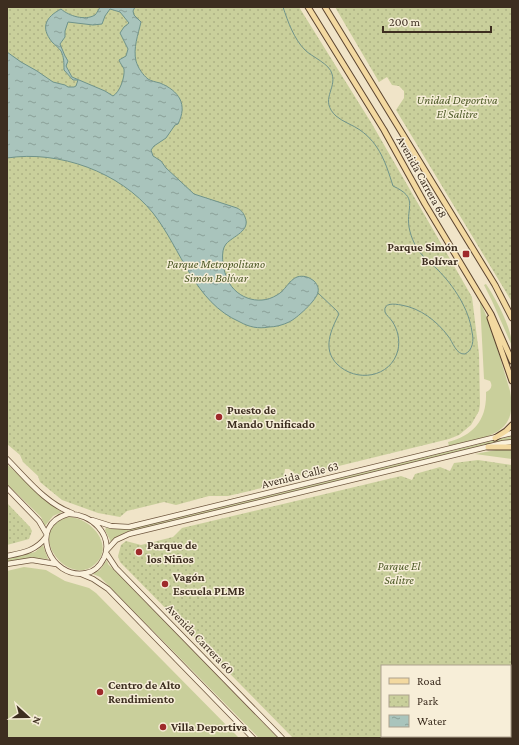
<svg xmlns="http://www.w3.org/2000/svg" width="519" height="745" viewBox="0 0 519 745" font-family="'Crimson Pro',serif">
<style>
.grass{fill:#c9cf9b}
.park{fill:url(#park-dots);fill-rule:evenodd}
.water{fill:url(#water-ripples);stroke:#6f938a;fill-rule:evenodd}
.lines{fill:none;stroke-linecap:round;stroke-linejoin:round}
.stream{stroke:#6f938a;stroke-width:1}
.secondary-casing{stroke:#6f573f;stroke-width:6}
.primary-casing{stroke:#5b4430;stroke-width:7}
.secondary{stroke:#faf1dc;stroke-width:4.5}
.primary{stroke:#f3d9a0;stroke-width:5}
.poi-dot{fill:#9e2a2b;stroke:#f7eed8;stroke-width:1.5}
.labels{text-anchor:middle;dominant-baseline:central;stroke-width:3;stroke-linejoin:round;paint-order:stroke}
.park-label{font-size:12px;font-style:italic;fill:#4d5a26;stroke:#f7eed8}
.street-label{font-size:12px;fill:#3d2e20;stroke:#f7eed8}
.poi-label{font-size:12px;font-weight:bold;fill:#3d2e20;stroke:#f7eed8;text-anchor:start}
</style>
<defs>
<pattern id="park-dots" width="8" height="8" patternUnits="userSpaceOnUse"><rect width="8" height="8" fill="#c9cf9b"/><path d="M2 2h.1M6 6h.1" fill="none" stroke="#aeb285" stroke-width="1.8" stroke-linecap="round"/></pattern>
<pattern id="water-ripples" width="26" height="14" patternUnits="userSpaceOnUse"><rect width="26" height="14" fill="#a9c4bc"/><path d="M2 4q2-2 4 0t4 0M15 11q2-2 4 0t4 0" fill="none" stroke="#8ba098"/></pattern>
</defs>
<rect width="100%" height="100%" fill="#f0e4c8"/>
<!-- grass -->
<path class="grass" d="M486,284c10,15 26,44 26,62l-20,-45 -8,-16z
M480,301l11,26 19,64c9,47 -27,46 -61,55l-1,-4c26,-7 39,-22 38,-50 5,-2 7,-6 4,-11l-6,-2z
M512,436v3l-386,93 -9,5 -6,5 -6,-12 1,-2 23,1 37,-8z
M506,449l6,1v9l-37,-5 21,-4z
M7,464l39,37 16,11 -9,4 -8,10 -4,-9 -34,-33z
M69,517c23,1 47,30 25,48 -27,23 -71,-36 -25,-48z
M43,545l5,14 -16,-1 -25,4v-3l28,-7z
M107,560l1,4 7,7 163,167h-19l-159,-161 -7,-3 7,-4z
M24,567l22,3 19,11 24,7 7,5 142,144 -1,1h-230v-167z"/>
<!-- park -->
<path class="park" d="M7,7h292l73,117 100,173 7,57 1,50 -1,7 -8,14 -12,10 -10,4 -151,37 -9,-7h-4l-2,14 -55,13h-19l-33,9 -12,-3 -37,9 -7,6 -22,-4 -36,-13 -22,-18 -2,-6 -15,-14 -3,-7 -13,-11z
M335,7h177v295l-116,-192 8,-12v-7l-5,-5 -7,-1 -5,-8 -8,5z
M478,460l34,5v273h-219l-173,-176 -2,-6 3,-11 5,-4 15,4 32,-8 9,-9 219,-52 11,4 3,-6 25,-7 10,4 4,-8zM382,666h128v70h-128z
M7,503l23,24 2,4 -3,8 -22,6z"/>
<!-- water -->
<path class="water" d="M100,7h35l-2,4 1,4 7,7c-3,13 -8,26 -5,39 2,7 7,14 12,18 3,2 8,3 12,4 19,8 28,21 18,41l-3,1 -9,13 -12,8 -3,4 2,6 8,5 5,7 28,26 43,14c4,2 6,4 8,9 6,14 -12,19 -19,27 -6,7 -3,24 0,32 7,21 32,31 51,19 8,-4 12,-15 20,-18 6,-2 12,0 17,4 3,3 5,7 4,11 -1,8 -22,27 -29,30 -6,3 -14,5 -20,5 -11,2 -20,0 -29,-5 -46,-20 -58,-72 -87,-109 -33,-41 -94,-63 -146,-55v-106l14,10 16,9 16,11 12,3 3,2h6l2,-1 2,-6h-5l-9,-10c0,-7 0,-13 -3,-19 -2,-3 -6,-6 -9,-9 -12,-15 -6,-25 9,-33 8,7 24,12 34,6 2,-2 4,-6 5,-8zM110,9l10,3 9,11 -5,4 -4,6 8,16 -2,7 -7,4c1,3 4,7 5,9 1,8 -4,23 -11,27l-8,-5 -33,-14 -6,-11 2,-5 -3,-5 -5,-12 5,-7v-6l3,-9 25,3 9,-1 3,-8z"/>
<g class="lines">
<!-- stream -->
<path class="stream" d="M283,7c5,15 11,32 22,43 7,7 25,14 27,24 5,15 -13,26 4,42 7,6 17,9 24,14 20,14 26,34 33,56 26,12 13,20 16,41 2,11 7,22 15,30 4,4 9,8 13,12 17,17 32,40 35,63 2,8 1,18 -7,22 -9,1 -12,-12 -17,-18 -11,-15 -28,-28 -47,-31 -6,-1 -18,-3 -16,7 1,3 5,6 7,9 6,9 8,19 6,29 -7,28 -42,33 -61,14 -15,-15 -6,-34 2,-50l-2,-3 -19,-18"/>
<defs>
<path id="secondary" d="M7,459c19,19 39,45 65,54
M7,488l32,33 7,12
M68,514c23,-1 46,21 36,44 -4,8 -10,14 -18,15 -36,7 -59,-48 -18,-59z
M92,520l19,6 18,1 383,-94
M106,551l10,-11 13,-6 374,-91 9,-1
M106,553l10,15 166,170
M7,556c15,-3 29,-5 39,-19
M7,564l25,-4 24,4
M81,574l12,5 15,10 145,149"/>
<path id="primary" d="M308,7l76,123 41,74 66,110 21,47
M325,7l170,278 17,33
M490,318l22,63
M495,438l11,-7 6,-6
M488,447h24"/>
</defs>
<!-- secondary casing -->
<use href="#secondary" class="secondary-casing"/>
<!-- primary casing -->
<use href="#primary" class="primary-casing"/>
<!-- secondary -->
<use href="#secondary" class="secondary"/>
<!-- primary -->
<use href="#primary" class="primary"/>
</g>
<!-- markers -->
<g class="poi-dot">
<rect x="462" y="250" width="8" height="8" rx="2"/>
<circle cx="219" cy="417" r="4"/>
<circle cx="139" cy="552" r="4"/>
<circle cx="165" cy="584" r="4"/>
<circle cx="100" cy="692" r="4"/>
<circle cx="163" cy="727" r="4"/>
</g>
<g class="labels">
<!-- park labels -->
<g class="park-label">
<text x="457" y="100">Unidad Deportiva<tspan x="457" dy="14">El Salitre</tspan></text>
<text x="216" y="264">Parque Metropolitano<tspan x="216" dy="14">Simón Bolívar</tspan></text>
<text x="399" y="566">Parque El<tspan x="399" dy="14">Salitre</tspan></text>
</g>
<!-- street labels -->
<g class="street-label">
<text transform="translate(422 177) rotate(61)">Avenida Carrera 68</text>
<text transform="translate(300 475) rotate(-14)">Avenida Calle 63</text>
<text transform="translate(200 639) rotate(46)">Avenida Carrera 60</text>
</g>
<!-- poi labels -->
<g class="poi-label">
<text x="458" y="247" text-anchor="end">Parque Simón<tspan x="458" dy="14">Bolívar</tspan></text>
<text x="227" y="410">Puesto de<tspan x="227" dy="14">Mando Unificado</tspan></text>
<text x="147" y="545">Parque de<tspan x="147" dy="14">los Niños</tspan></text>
<text x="173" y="577">Vagón<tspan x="173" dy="14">Escuela PLMB</tspan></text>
<text x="108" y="685">Centro de Alto<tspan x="108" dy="14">Rendimiento</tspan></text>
<text x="171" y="727">Villa Deportiva</text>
</g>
</g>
<!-- border -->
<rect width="519" height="745" fill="none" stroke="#3d2e20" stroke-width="16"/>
<!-- legend -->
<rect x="381" y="665" width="130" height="72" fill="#f7eed8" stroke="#ada18e"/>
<rect x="389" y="678" width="20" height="6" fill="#f3d9a0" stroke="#ada18e"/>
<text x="417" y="685" font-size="12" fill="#3d2e20">Road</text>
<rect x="389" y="695" width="20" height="12" fill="url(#park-dots)" stroke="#ada18e"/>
<text x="417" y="705" font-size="12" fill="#3d2e20">Park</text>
<rect x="389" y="715" width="20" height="12" fill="url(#water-ripples)" stroke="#ada18e"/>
<text x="417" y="725" font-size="12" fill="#3d2e20">Water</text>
<!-- north arrow -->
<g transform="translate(28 717) rotate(111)" stroke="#f7eed8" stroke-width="3" paint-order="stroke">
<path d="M0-3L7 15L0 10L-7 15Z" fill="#3d2e20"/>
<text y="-6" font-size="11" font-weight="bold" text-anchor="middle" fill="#3d2e20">N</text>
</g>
<!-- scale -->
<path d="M383 26v6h108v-6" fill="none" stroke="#3d2e20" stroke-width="2"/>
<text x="389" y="26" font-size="12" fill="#3d2e20" stroke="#f7eed8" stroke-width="3" paint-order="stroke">200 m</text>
</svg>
